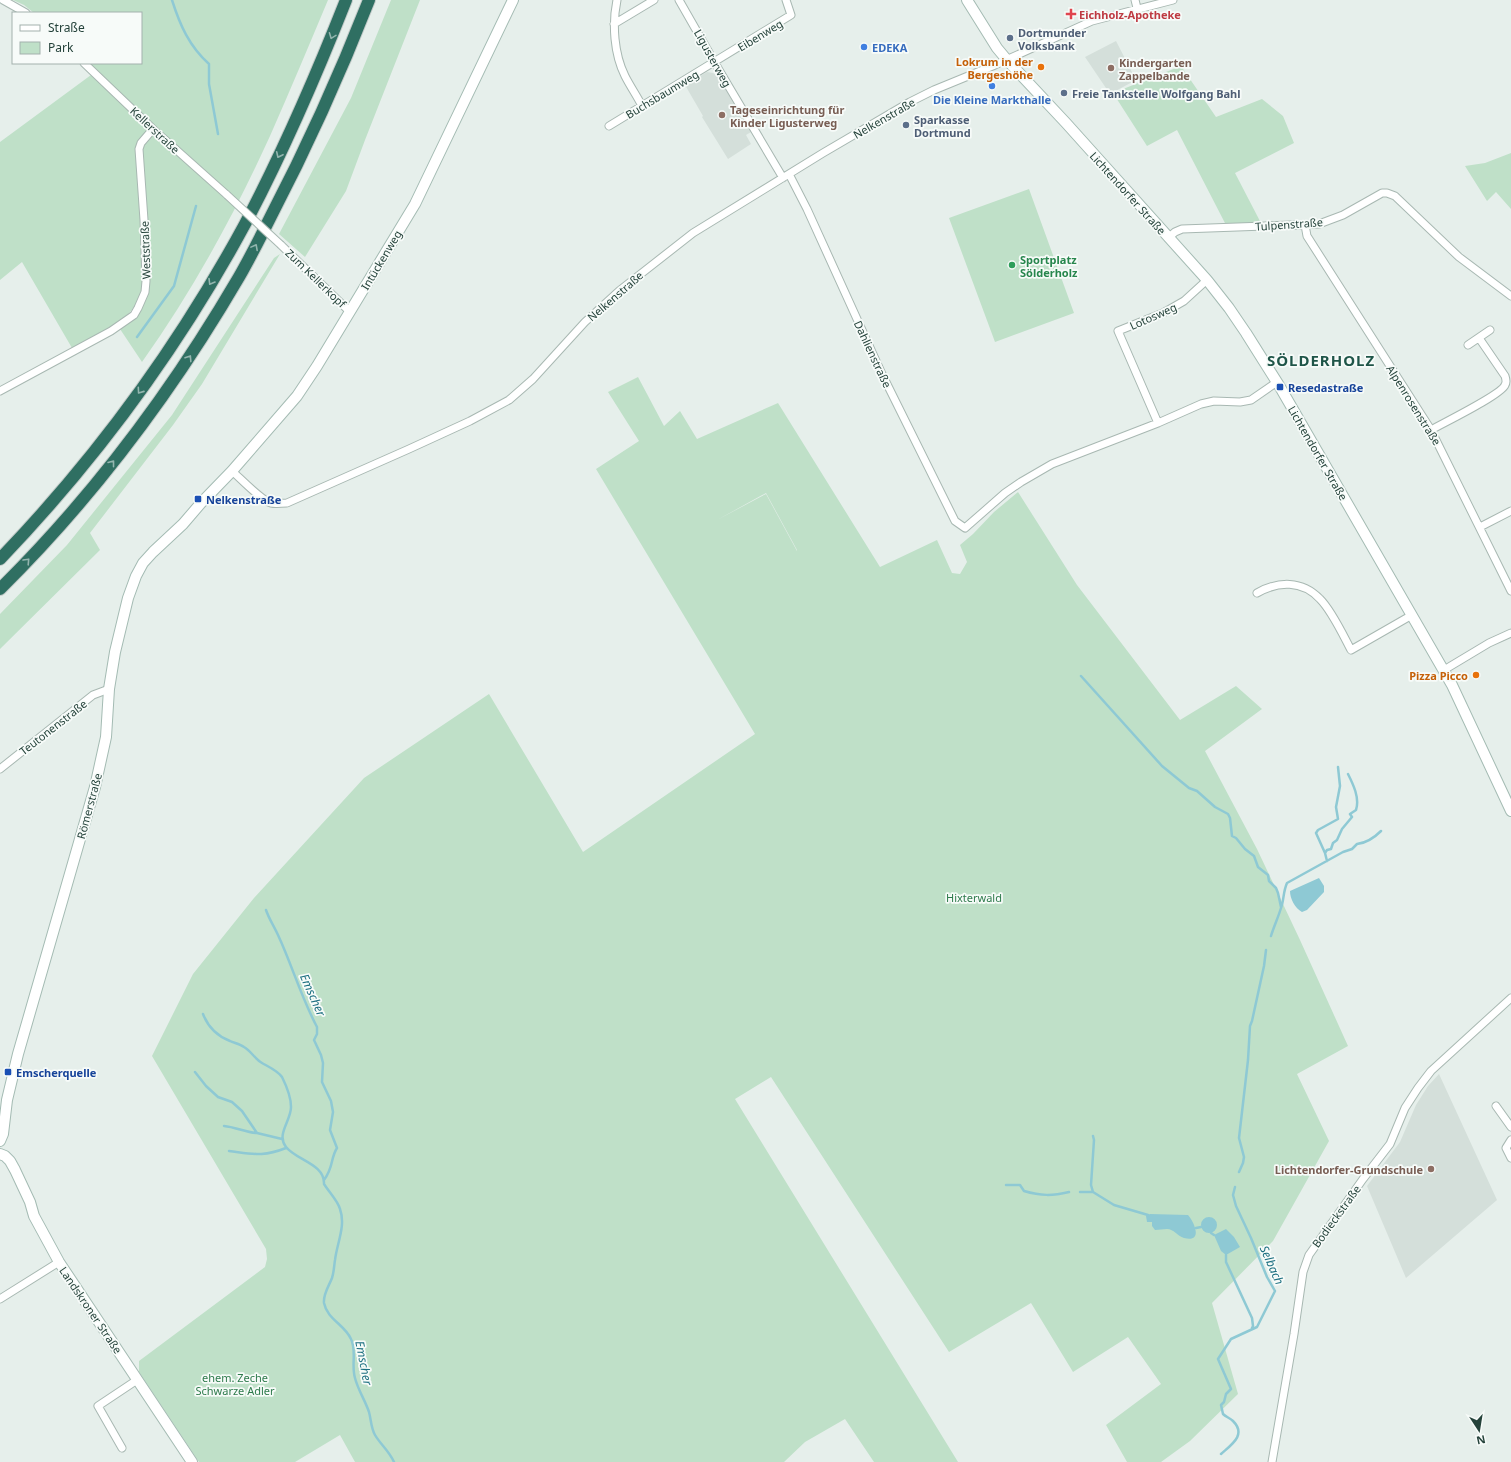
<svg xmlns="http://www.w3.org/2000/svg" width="1511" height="1462" viewBox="0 0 1511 1462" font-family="'Noto Sans',sans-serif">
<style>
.built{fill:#d4dfda}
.green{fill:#bfe0c8;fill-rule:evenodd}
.water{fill:#8ec9d4}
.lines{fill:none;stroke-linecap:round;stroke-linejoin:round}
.stream{stroke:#8ec9d4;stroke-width:2.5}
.street-casing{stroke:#a8b8b2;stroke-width:9}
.secondary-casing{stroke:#a4bbb3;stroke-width:12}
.highway-casing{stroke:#c2cac8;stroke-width:14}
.street{stroke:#fff;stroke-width:7}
.secondary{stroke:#fff;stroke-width:10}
.highway{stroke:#2f6f62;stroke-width:12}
.street-bridge-casing{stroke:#a8b8b2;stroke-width:9;stroke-linecap:butt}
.street-bridge{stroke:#fff;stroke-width:7}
.oneway{stroke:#93b5ae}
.health-dot{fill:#e0444e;stroke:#f7fbf9;stroke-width:1.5}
.service-dot{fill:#5c6f8a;stroke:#f7fbf9;stroke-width:1.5}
.shop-dot{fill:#3f7fe0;stroke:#f7fbf9;stroke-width:1.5}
.food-dot{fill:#e8710a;stroke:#f7fbf9;stroke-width:1.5}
.education-dot{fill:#8d6e63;stroke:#f7fbf9;stroke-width:1.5}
.leisure-dot{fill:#2e9e5b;stroke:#f7fbf9;stroke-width:1.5}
.transit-dot{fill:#1a4fb4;stroke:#f7fbf9;stroke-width:1.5}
.labels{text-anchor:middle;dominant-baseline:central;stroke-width:3.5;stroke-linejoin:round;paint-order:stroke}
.health-label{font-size:11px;font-weight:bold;fill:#be3a42;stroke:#f7fbf9;text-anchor:start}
.service-label{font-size:11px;font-weight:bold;fill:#4e5e75;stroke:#f7fbf9;text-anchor:start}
.street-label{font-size:11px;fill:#24423a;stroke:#f7fbf9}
.shop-label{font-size:11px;font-weight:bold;fill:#366cbe;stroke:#f7fbf9;text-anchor:start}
.food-label{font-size:11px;font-weight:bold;fill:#c56008;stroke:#f7fbf9;text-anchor:end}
.education-label{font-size:11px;font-weight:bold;fill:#785e54;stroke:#f7fbf9;text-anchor:start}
.leisure-label{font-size:11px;font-weight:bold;fill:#27864d;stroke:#f7fbf9;text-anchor:start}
.transit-label{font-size:11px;font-weight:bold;fill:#164399;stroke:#f7fbf9;text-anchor:start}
.park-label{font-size:11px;fill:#2d7a4b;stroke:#f7fbf9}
.water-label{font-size:12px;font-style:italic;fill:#1c6f80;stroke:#f7fbf9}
.district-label{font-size:15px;font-weight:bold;letter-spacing:1px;fill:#1f5548;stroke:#f7fbf9}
</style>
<rect width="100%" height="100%" fill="#e6efeb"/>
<!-- built -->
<path class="built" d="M1116,41l20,39 -26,14 -25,-37z
M707,72l6,1 5,3 18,31 -6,3 4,5 4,-3 4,7 -6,4 4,6 6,-3 5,6 -5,3 5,9 -23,15 -26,-42 1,-1 -18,-31z
M1439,1074l58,126 -91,78 -39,-92 33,-44 16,-37 12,-19z"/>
<!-- green -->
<path class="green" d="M13,0h315c-19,45 -38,91 -58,136 -36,79 -78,156 -128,226l-22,-33 16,-12 9,-17 4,-19 -1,-61 -7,-70 1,-6 14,-16 -67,-65h52v-50h-107l-10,-8z
M391,0h29l-55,140 -19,51 -41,66 -26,-23 72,-136z
M1181,66l35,51 46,-18 21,17 11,27 -59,30 27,52h-36l-49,-95 -30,16 -34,-53z
M91,75l59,54 -14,16 6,74 1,62c-5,41 -39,50 -71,67l-50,-86 -22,18v-138z
M1511,153v56l-15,-17 -9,9 -22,-35 20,-3z
M1029,189l45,124 -79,29 -46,-124z
M280,254l-78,130 -29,41 -83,108 10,17 -100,99v-35l67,-69 105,-130 102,-157z
M638,377l26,49 16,-15 17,28 81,-36 102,164 57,-27 15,33 8,1 7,-12 -7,-17 13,-11 21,-22 24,-20 59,93 103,135 56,-34 26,23 -57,42 52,98 43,91 48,106 -51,28 32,67 -56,100 -61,62 26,91 -48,47 -29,21h-34l-21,-37 55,-41 -33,-47 -55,35 -42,-69 -82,49 -178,-275 -36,22 223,363h-84l-29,-43 -40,23 -21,20h-429l-15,-27 -45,27h-96l-60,-90v-11l126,-94 2,-8 -1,-10 -114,-193 41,-82 61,-76 110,-120 125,-84 94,158 172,-118 -159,-265 43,-28 -31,-49zM766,493l31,57v1l-31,-57 -49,26z"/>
<!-- water -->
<path class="water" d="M1319,878l5,8v6l-17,18 -5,2c-7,-4 -12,-13 -12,-21z
M1150,1214l38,1c7,8 15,28 -4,23 -7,-2 -10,-9 -17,-9 -4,0 -8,1 -12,1l-3,-4v-4h-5l-1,-6z
M1201 1225a8 8 0 1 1 16 0a8 8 0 1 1-16 0Z
M1226,1229l8,8 6,10 -14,8 -5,-4 -7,-16z"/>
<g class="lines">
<!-- stream -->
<path class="stream" d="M172,0c8,25 17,46 37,64v20l9,50
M137,337l37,-51 22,-80
M1081,676l81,90 27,22 8,3 18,16 13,7 2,4 2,18 4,2 9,11 9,7 4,11 10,8 1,6 7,7 2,5 3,14
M1325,853l-9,-20 2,-3 20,-11 -2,-12 4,-21 -2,-19
M1327,861l-2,-8 2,-3 4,-1 2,-6 4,-3 5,-11 10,-12 -2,-3 6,-4c4,-12 -3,-26 -8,-36
M266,910c3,9 8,16 12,25 14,30 23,62 39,92v7l-3,6 7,15 2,8 -1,19 9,19 2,11 -3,18 7,18c-7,11 -3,19 -13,32
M1271,936c3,-10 7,-18 10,-28 3,-8 2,-16 6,-25l56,-31 9,-3 5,-5c9,-1 18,-7 24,-13
M203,1014c5,13 14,22 27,27 4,2 10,3 14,6 7,4 11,12 18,16 7,4 16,8 20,14 4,8 9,20 9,30 0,14 -15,27 -5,40 10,13 39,17 38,37 5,8 14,17 16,25 6,17 -3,34 -5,51 -1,6 -1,12 -3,18 -3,8 -9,16 -8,25 3,16 21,22 27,36 6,12 0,26 4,39 3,12 10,22 14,34 2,7 2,16 6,23 6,10 14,16 19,27
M195,1072l11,14 12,11 14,5 10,9 15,22 25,6
M224,1126c11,1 21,6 32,7
M229,1151c25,3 34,6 57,-3
M1239,1172l4,-9 1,-6 -5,-19 9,-78 2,-34 2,-5 12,-55 2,-16
M1006,1185h14l4,6c17,5 28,5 45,1
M1080,1192h13l21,13 34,10
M1093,1192l-2,-7 3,-45 -1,-4
M1196,1228l5,-1
M1211,1233l3,2
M1226,1255v7l26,56 1,8 -1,2
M1221,1454c10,-9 26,-19 12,-33 -3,-3 -7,-4 -10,-7l-2,-9 3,-3 2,-8 5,-5 -13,-30 13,-20 26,-12 18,-36 -8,-14 -16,-39 -15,-32 -3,-11 2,-8"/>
<defs>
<path id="street" d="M3,0l23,13
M617,0c-5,24 -3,54 8,76 5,10 12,20 17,30
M679,0l40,70 64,108
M1135,0l2,8
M614,24l40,-24
M84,63l69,66 74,66
M609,126l182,-111 -5,-15
M789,174l18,35 75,165 73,147 10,7 40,-35 16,-11 31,-18 106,-41 43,-19 13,-3 26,1 11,-2 26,-18
M1305,225l2,11 124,194 80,161
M1168,238l7,-6 7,-3 137,-5 24,-9 39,-22h5l8,3 64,61 52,39
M281,245l69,67
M1468,345l22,-15
M0,391l111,-60 23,-16 4,-7 7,-16 1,-11 -2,-61 -5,-71 2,-6 12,-14
M1158,423l-40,-92 45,-18 21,-12 23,-21
M1431,430c12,-7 70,-35 74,-45 2,-3 1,-6 0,-9l-26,-38
M232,471c9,8 30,30 39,32 5,1 10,0 16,0l122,-54 61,-28 39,-21 24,-21 52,-57 34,-31 74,-58 130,-80 87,-51 24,-12 61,-25 97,-44 81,-21
M1480,527l31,-16
M1257,593c21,-12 45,-13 63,6 12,12 23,36 31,51l61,-35
M1444,670l45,-27 22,-10
M0,769l93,-74 16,-6
M1496,1106l15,21
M1511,1140l-5,8 5,10
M0,1299l59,-37
M122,1448l-24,-42 39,-26
M1272,1462l22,-128 9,-62 6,-17 54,-76 27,-35 15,-36 13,-20 13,-17 80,-73"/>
<path id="secondary" d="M967,0l30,48 10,12 59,63 141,157 22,28 17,25 34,54 172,298 59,126
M0,1141l3,-7 4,-34 11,-46 77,-267 11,-50 3,-48 6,-37 13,-54 8,-22 7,-13 10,-11 30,-28 18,-21 31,-32 65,-75 20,-30 98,-162 98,-204
M0,1154l5,2 5,5 5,9 15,32 4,14 25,46 133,200"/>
<path id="highway" d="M0,559c96,-100 179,-213 245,-335 38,-72 71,-148 101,-224
M0,589c93,-92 173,-199 239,-312 11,-19 21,-39 31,-59 37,-71 70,-144 99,-218"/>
</defs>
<!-- street casing -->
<use href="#street" class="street-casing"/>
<!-- secondary casing -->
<use href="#secondary" class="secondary-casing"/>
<!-- highway casing -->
<use href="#highway" class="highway-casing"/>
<!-- street -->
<use href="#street" class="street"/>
<!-- secondary -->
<use href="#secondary" class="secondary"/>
<!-- highway -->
<use href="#highway" class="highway"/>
<defs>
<path id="street-bridge" d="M227,195l54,50"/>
</defs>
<!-- street-bridge casing -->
<use href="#street-bridge" class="street-bridge-casing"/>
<!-- street-bridge -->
<use href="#street-bridge" class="street-bridge"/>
</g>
<!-- one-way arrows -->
<defs><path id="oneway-chevron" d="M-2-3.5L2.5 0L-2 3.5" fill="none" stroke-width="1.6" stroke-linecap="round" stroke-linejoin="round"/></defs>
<g class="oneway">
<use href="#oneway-chevron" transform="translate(332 36) rotate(111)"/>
<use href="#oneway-chevron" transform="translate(279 155) rotate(115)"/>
<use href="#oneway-chevron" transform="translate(255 247) rotate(-62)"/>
<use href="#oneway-chevron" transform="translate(211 282) rotate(121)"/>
<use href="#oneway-chevron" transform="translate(189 358) rotate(-57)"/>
<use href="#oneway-chevron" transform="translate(140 391) rotate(125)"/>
<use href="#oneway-chevron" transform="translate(112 463) rotate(-52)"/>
<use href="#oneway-chevron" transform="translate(27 561) rotate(-47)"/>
</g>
<!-- markers -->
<path class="health-dot" d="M1069 8h4v4h4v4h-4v4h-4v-4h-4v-4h4z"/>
<g class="service-dot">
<circle cx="1010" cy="38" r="4"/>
<circle cx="1064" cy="93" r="4"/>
<circle cx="906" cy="125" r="4"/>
</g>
<g class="shop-dot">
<circle cx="864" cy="47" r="4"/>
<circle cx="992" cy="86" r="4"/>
</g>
<g class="food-dot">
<circle cx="1041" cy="67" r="4"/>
<circle cx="1476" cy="675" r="4"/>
</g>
<g class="education-dot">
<circle cx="1111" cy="68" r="4"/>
<circle cx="722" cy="115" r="4"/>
<circle cx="1431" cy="1169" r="4"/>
</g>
<circle class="leisure-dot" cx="1012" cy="265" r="4"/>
<g class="transit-dot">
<rect x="1276" y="383" width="8" height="8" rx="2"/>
<rect x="194" y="495" width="8" height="8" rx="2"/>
<rect x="4" y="1068" width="8" height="8" rx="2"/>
</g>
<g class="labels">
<!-- health labels -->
<g class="health-label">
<text x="1079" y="14">Eichholz-Apotheke</text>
</g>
<!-- service labels -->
<g class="service-label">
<text x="1018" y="32">Dortmunder<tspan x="1018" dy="13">Volksbank</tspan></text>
<text x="1072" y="93">Freie Tankstelle Wolfgang Bahl</text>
<text x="914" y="119">Sparkasse<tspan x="914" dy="13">Dortmund</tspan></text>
</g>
<!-- street labels -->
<g class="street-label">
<text transform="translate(760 35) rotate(-31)">Eibenweg</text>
<text transform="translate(713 58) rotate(61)">Ligusterweg</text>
<text transform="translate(662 94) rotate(-31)">Buchsbaumweg</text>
<text transform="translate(884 118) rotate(-30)">Nelkenstraße</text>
<text transform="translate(155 130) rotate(43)">Kellerstraße</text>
<text transform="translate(1128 193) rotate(48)">Lichtendorfer Straße</text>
<text transform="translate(1289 224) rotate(-4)">Tulpenstraße</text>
<text transform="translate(145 250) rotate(-92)">Weststraße</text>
<text transform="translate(381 260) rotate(-59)">Intückenweg</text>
<text transform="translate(316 278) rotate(44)">Zum Kellerkopf</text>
<text transform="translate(615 296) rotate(-41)">Nelkenstraße</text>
<text transform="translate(1153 316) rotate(-24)">Lotosweg</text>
<text transform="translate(873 354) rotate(65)">Dahlienstraße</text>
<text transform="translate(1414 405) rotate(58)">Alpenrosenstraße</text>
<text transform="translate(1318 453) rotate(60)">Lichtendorfer Straße</text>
<text transform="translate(53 727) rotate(-38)">Teutonenstraße</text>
<text transform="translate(89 806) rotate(-75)">Römerstraße</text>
<text transform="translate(1336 1216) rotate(-54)">Bodieckstraße</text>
<text transform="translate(91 1310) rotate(56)">Landskroner Straße</text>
</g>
<!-- shop labels -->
<g class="shop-label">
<text x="872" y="47">EDEKA</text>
<text x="992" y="99" text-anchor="middle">Die Kleine Markthalle</text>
</g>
<!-- food labels -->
<g class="food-label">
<text x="1033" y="61">Lokrum in der<tspan x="1033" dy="13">Bergeshöhe</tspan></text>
<text x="1468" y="675">Pizza Picco</text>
</g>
<!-- education labels -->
<g class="education-label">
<text x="1119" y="62">Kindergarten<tspan x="1119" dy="13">Zappelbande</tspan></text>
<text x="730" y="109">Tageseinrichtung für<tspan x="730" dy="13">Kinder Ligusterweg</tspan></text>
<text x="1423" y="1169" text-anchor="end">Lichtendorfer-Grundschule</text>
</g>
<!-- leisure labels -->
<g class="leisure-label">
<text x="1020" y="259">Sportplatz<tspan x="1020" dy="13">Sölderholz</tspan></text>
</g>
<!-- transit labels -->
<g class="transit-label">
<text x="1288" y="387">Resedastraße</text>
<text x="206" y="499">Nelkenstraße</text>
<text x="16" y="1072">Emscherquelle</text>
</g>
<!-- park labels -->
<g class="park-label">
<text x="974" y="897">Hixterwald</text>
<text x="235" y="1377">ehem. Zeche<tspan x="235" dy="13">Schwarze Adler</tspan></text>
</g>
<!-- water labels -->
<g class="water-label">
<text transform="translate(313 995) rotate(66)">Emscher</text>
<text transform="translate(1272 1265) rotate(66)">Selbach</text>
<text transform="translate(364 1363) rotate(79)">Emscher</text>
</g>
<!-- district labels -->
<g class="district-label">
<text x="1321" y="360">SÖLDERHOLZ</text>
</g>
</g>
<!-- legend -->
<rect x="12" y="12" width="130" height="52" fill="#f7fbf9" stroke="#a3b1ad"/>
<rect x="20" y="25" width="20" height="6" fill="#ffffff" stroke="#a3b1ad"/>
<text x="48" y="32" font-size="12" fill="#24423a">Straße</text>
<rect x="20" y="42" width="20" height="12" fill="#bfe0c8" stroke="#a3b1ad"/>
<text x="48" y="52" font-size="12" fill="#24423a">Park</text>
<!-- north arrow -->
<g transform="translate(1479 1430) rotate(168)" stroke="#f7fbf9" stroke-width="3" paint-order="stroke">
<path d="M0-3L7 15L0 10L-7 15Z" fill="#24423a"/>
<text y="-6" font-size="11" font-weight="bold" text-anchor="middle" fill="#24423a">N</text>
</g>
</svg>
